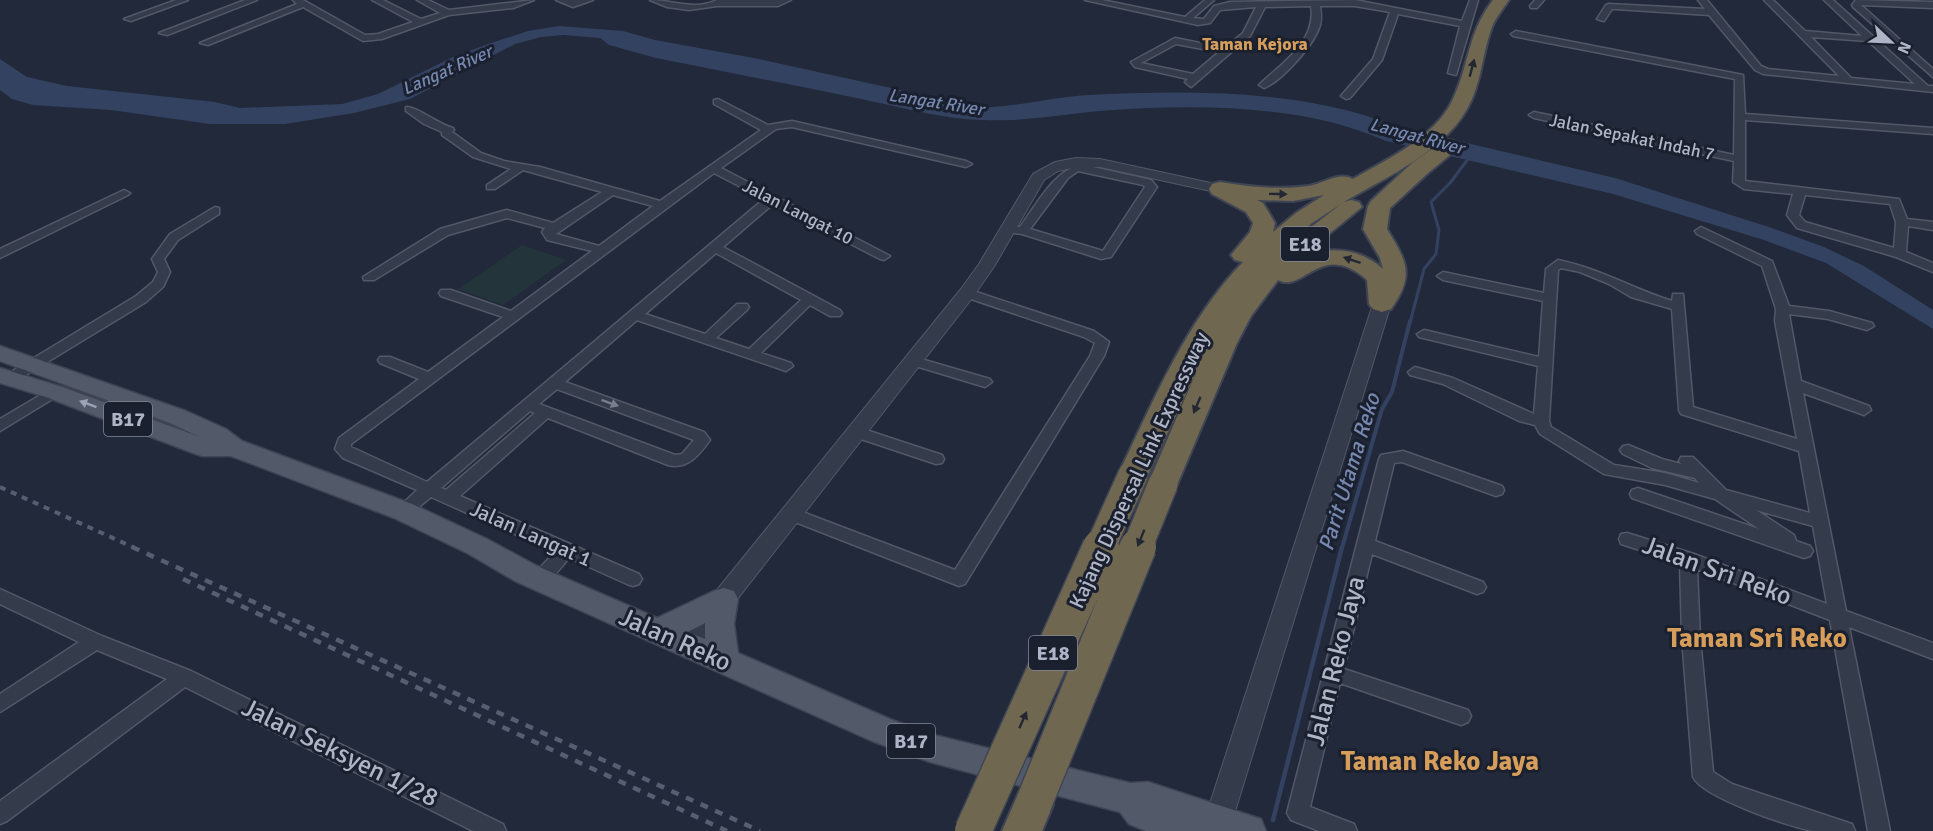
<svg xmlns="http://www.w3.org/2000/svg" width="1933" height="831" viewBox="0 0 1933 831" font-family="Signika,sans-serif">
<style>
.green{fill:#23353b}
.water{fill:#344261}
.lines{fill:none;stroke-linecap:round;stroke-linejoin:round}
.stream-far2{stroke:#344261;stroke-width:3}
.stream-far1{stroke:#344261;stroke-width:4}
.stream{stroke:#344261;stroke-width:4.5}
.minor-casing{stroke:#525867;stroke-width:3}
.tertiary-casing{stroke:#525867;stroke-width:2}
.primary-casing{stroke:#3e4453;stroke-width:3}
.motorway-casing{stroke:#3f4554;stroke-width:4}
.minor{fill:#343b4a;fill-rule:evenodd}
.tertiary{fill:#343b4a;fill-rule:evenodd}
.primary{fill:#525a6a;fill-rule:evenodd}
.motorway{fill:#706751;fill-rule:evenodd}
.rail-far1{stroke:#565e71;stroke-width:4;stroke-dasharray:6 6;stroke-linecap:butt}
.rail{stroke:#565e71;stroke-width:4.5;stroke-dasharray:8 8;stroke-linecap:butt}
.motorway-bridge-far1-casing{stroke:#3f4554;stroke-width:32;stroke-linecap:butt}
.motorway-bridge-casing{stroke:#3f4554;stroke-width:39;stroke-linecap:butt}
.motorway-bridge-far1{stroke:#706751;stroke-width:29}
.motorway-bridge{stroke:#706751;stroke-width:36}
.oneway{fill:#232732}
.oneway2{fill:#787e8e}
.oneway3{fill:#9ca3b4}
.labels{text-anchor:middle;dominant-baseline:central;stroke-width:6;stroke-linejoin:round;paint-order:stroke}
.far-neighbourhood-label{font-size:18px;font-weight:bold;fill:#d69d5b;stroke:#1a202e}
.far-water-label{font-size:18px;font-style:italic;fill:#7688af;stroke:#1a202e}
.far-street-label{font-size:18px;fill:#afb5c6;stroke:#1a202e}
.shield{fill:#1a202e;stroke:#828898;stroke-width:1.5}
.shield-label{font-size:20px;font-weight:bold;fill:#afb5c6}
.street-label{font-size:21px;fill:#afb5c6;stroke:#1a202e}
.water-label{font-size:22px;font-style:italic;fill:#7688af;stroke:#1a202e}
.near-street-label{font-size:26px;fill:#afb5c6;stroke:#1a202e}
.near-neighbourhood-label{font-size:27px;font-weight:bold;fill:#d69d5b;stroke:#1a202e}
</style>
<rect width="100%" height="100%" fill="#21293a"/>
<!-- green -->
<path class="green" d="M522,245l44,15 -63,45 -45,-16z"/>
<!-- water -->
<path class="water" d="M559,26l64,5 32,9 104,19 164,36c48,27 115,2 166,0 97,-5 215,-6 306,31l220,52 154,49 55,20 40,19 69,44v19l-107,-66 -62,-23 -151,-46 -227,-53c-84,-38 -196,-37 -287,-30 -39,4 -78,11 -117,9 -41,-1 -81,-13 -121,-21 -68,-14 -136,-27 -205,-41l-47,-13 -9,-7 -36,-3 -23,2 -26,7 -105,55 -56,14 -69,11h-75l-99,-14 -78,-5 -21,-6 -12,-9v-31l27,18 40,9 148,16 25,6 102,-4 36,-10 75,-37 38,-14 37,-12z"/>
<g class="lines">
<!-- stream-far2 -->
<path class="stream-far2" d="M1410,323l14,-54 12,-15 3,-24 -8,-28 19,-19 21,-28"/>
<!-- stream-far1 -->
<path class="stream-far1" d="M1342,548l40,-139 10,-17 18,-71"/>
<!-- stream -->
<path class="stream" d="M1273,820l69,-273"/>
<defs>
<path id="minor" d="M176,0h12l-57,21 -7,-2z
M245,0h12l-90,35 -8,-2z
M293,0h10l62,35 13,-1 35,-12 -41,-22h11l38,19 19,-6 -23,-13h11l21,10 85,-10 -21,8 -64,7 -67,24 -19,2 -60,-34 -95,38 -8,-2 97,-39z
M556,0h37l-20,7z
M650,0c22,0 45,11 67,0h74l-13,6h-61l-28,4 -22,-3z
M1085,0h17l83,17 20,-17h9l-21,18 11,1 10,-13 16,-4 125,-2 107,21 8,-21h8l-22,75 -8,-2 12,-47 -62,-12 -16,46 -32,38 -4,1 -5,-3 32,-37 17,-47 -35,-6h-35c1,7 2,12 0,19 -5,19 -38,56 -56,63l-5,-3 2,-2c22,-20 56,-43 50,-77l-46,1 -15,29 -59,51 -6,-5 3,-3 -53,-12 -4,-5 44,-24 50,10 18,-15 13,-26 -36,3 -10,13 -12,2zM1176,44l43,8 -26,22 -52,-11z
M1535,0h9l-7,8h-6l-1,-2z
M1698,0h9l54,66 7,3 71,7 -75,-76h9l32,31 57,5 -38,-36h9l95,86h5v6l-170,-18 -8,-4 -46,-55 -93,-6h-4l-8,12 -7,-2 9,-14 3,-1 96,5zM1811,37l57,4 47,43 -64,-6z
M1856,0l77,2v6l-72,-3 72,64v8l-80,-70 -1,-2z
M1516,31l227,44 2,39 188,14v6l-188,-14v61l154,18 8,20 26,3v8l-25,-4 -2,26 27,11v9l-37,-15 -99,-29 -10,-13 6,-21 -49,-5 -11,-7 1,-21 -200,-43 -5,-3 5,-3 200,43 1,-76 -222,-43 -2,-2zM1805,195l85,9 6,18 -2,26 -89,-26 -6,-7z
M718,99l50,26 24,-4 174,40 6,3 -6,3 -174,-40 -16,2 -55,39 169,88 -6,4 -4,-1 -107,-55 -50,43 117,63 2,3 -2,3h-10l-20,-11 -49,48 30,10 2,3 -7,5 -149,-51 -72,62 139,50 6,8c-10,14 -22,30 -42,25l-120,-47 -88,78 179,78 3,5 -3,5 -6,2 -6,-2 -58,-26c-9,10 -22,31 -37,26l-3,-5 26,-27 -124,-55 -22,18h-12l-2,-4 22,-21 -74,-32 -8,-9 4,-11 80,-59 -39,-16 -2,-3 2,-3h10l38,15 75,-55 -62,-21 -2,-3 2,-3h10l60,21 81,-60 -45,-11 -5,-8 3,-4 -38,-10 -59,17 -74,45h-10l-1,-3 77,-48 63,-18 4,-1 46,13 49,-31 -79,-22 -28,19h-8v-4l24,-16 -38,-12 -31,-22v-3l-18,-8 -18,-13v-4c10,-1 32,17 47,21l1,2 -2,2 29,21 23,8 36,6 120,34 101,-71 -47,-26v-4zM714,173l50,26 -337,283 -76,-35v-3zM613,195l40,11 -54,40 -43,-12zM716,253l85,47 -52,49 -33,-11 31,-28 2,-3 -2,-3h-10l-32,30 -60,-20zM557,389l137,51 -12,14 -7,1 -136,-51zM530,411l5,2 -89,77 -5,-2z
M1084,165l67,15 6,7 -46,70 -10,2 -79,-25 -18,-2v-6l16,1c15,-20 37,-62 64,-62zM1078,171l65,14 2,2 -42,64 -73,-22 38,-51z
M124,190l6,3 -2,2 -128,63v-9z
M215,207l4,1v6l-41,26 -14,19 6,13 -7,15 -17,15 -130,79h-10l-2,-3 2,-3 130,-79 17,-14 5,-10 -6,-13 18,-25z
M1701,227l71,34 17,45 40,5 43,12 2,3 -7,4 -39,-11 -39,-5 12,67 68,25 2,4 -7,5 -61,-22 43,218 87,32v16l-84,-32 41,204h-22l-38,-211 -133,-51 3,69 13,134 19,12 120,40 3,7c-14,0 -29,0 -42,0 -23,-4 -111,-34 -120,-54l-11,-139 -2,-75 -59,-19 -2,-5 2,-5 6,-1 67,21 133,50 -14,-78 -57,-16 38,25 2,6 14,5 3,5 -3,5 -6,2 -172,-60 -2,-4 2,-4 6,-2 121,41 -44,-30 -50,-14 -61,-11 -64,-40 -5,-9 -16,-4 -76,-37 -33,-9 -2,-3 7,-5 38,11 81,36 4,-48 -119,-29 -2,-3 7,-4 115,27 4,-56 -100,-21 -6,-4 6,-4 101,21 2,-24 12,-9c43,9 73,28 114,41l1,-7h10l10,113 104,32 -22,-118 1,-12 -14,-43 -65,-32 -2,-3zM1561,268l19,4 29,12 22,13 41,12 7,101 2,4 118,37 11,62 -84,-23 -33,-33h-12l-2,4 2,3 -19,-5 -34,-14 -5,1 -3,4 3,4 29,14 43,10 4,5 -34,-10 -51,-8 -63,-38 -2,-6 9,-151z
M967,289l127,42 15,11 -5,14 -139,228 -6,2 -174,-68 -2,-4 2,-4h12l158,60 135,-214 5,-13 -11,-6 -122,-41 -2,-3 2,-3z
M914,357l76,22 2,3 -7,5 -76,-23 -2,-3 2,-3z
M54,387l5,2 2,3 -2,3 -59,36v-12z
M857,427l85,28 2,4 -2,4 -6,1 -84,-28 -3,-4 3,-4z
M1403,451l99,35 2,4 -2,4 -6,2 -94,-34 -8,1 -19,78 108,41 3,5 -3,5 -6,2 -105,-40 -28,115 124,41 3,6 -3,6 -7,3 -121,-42 -30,124 44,17 3,7h-38l-28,-11 -4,-7 92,-354 2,-4z
M0,589l102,47 89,35 312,153 3,7h-33l-288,-144 -178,134 -7,3v-23l167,-122 -70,-29 -97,62v-18l79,-52 -79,-38z"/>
<path id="tertiary" d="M1076,158l24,1 120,26 7,4 -7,4 -120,-26h-24l-18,4 -14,9 -49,85 -22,32 -277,355 -9,3 -9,-3 -3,-7 3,-7 283,-349 18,-25 54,-90 22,-12z
M1382,299l6,1 3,4 -162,527h-28l172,-527 3,-4z"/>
<path id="primary" d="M0,346l186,65 40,18 16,12 170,63 75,35 50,27 120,52 57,-27 10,-3 10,3 4,8 -4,25 4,29 154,67 38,14 200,49 18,-1 113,37 5,12h-120l-17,-7 -9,-12 -190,-50 -58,-21 -355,-159 -50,-29 -73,-35 -163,-62h-29l-9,-3 -147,-56 -46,-14v-15l62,19 138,50 -30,-14 -170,-62zM705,623v16l-17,-7z"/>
<path id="motorway" d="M1493,0h16c-6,9 -13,17 -17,27 -9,24 -10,49 -20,72 -22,51 -83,76 -128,103l7,-2 8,2 3,5 -59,48c28,-8 57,-7 80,14l-3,-11 -17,-29 5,-23 3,-5 41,-38 30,-21 7,-2 7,2 3,4 -3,4 -28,23 -38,35 -3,21c20,33 28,46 4,80l-9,3 -9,-3 -4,-5 -2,-24c-46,-41 -64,14 -89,0l-27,36 -14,27 -63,149 -11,3 -11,-3 -4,-8 52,-120 -56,119 -11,3 -11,-3 -4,-8c35,-73 68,-154 125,-213l-8,-2 -4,-5 19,-23 3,-9 -7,-11 -34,-18 -3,-5 3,-5 8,-2c29,5 59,8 88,4 15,-2 31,-15 45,-7 34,-20 83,-42 100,-80 17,-36 14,-65 40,-99zM1324,195l-28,18 -23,19 2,-9 -12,-20 -6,-3 36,1zM1341,204l-62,48 33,-29z
M1033,786l14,6 6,13 -11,26h-40l17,-39z"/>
</defs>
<!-- minor casing -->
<use href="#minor" class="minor-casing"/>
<!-- tertiary casing -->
<use href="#tertiary" class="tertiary-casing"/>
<!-- primary casing -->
<use href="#primary" class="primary-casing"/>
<!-- motorway casing -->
<use href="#motorway" class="motorway-casing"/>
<!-- minor -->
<use href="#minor" class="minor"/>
<!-- tertiary -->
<use href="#tertiary" class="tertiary"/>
<!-- primary -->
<use href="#primary" class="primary"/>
<!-- motorway -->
<use href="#motorway" class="motorway"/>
<!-- rail-far1 -->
<path class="rail-far1" d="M0,487l135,61"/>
<!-- rail -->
<path class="rail" d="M132,547l628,284
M183,579l544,252"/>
<defs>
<path id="motorway-bridge-far1" d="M1100,548l33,-73
M1137,548l26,-64"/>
<path id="motorway-bridge" d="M1033,805l105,-258
M973,831l128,-284"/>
</defs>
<!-- motorway-bridge-far1 casing -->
<use href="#motorway-bridge-far1" class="motorway-bridge-far1-casing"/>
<!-- motorway-bridge casing -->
<use href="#motorway-bridge" class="motorway-bridge-casing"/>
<!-- motorway-bridge-far1 -->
<use href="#motorway-bridge-far1" class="motorway-bridge-far1"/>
<!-- motorway-bridge -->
<use href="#motorway-bridge" class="motorway-bridge"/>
</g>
<!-- one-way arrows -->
<defs><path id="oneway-solid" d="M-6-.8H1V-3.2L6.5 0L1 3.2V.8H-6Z" transform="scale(1.5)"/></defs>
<g class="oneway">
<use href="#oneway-solid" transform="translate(1472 68) rotate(-75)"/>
<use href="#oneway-solid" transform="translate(1278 194) rotate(1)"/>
<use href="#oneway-solid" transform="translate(1352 260) rotate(-162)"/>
<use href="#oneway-solid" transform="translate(1197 405) rotate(113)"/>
<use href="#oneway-solid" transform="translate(1141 538) rotate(112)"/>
<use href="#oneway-solid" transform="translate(1023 720) rotate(-66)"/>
</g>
<use class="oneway2" href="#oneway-solid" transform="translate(610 403) rotate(20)"/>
<use class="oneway3" href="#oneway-solid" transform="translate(88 404) rotate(-160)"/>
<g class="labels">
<!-- far-neighbourhood labels -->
<g class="far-neighbourhood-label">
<text x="1255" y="44">Taman Kejora</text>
</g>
<!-- far-water labels -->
<g class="far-water-label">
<text transform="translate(447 70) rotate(-24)">Langat River</text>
<text transform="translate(936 102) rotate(9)">Langat River</text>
<text transform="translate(1417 136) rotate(15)">Langat River</text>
</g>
<!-- far-street labels -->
<g class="far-street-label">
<text transform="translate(1632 137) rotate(12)">Jalan Sepakat Indah 7</text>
<text transform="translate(798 212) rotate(27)">Jalan Langat 10</text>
</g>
<!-- shield labels -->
<g class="shield">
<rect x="1281" y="227" width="48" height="34" rx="4.5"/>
<rect x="104" y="402" width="48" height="34" rx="4.5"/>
<rect x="1029" y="636" width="48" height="34" rx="4.5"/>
<rect x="887" y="724" width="48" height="34" rx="4.5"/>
</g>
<g class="shield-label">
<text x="1305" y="244">E18</text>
<text x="128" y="419">B17</text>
<text x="1053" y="653">E18</text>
<text x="911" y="741">B17</text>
</g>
<!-- street labels -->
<g class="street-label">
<text transform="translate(1139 470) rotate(-65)">Kajang Dispersal Link Expressway</text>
<text transform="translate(531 534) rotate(24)">Jalan Langat 1</text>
</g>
<!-- water labels -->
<g class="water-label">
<text transform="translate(1349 472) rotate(-73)">Parit Utama Reko</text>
</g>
<!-- near-street labels -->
<g class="near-street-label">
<text transform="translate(1717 571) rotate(20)">Jalan Sri Reko</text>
<text transform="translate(675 640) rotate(24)">Jalan Reko</text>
<text transform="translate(1336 661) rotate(-76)">Jalan Reko Jaya</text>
<text transform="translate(340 753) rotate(26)">Jalan Seksyen 1/28</text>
</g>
<!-- near-neighbourhood labels -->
<g class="near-neighbourhood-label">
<text x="1757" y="638">Taman Sri Reko</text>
<text x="1440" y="761">Taman Reko Jaya</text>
</g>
</g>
<!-- north arrow -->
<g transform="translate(1891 42) rotate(113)" stroke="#1a202e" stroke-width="4.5" paint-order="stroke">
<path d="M0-4.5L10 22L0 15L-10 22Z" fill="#afb5c6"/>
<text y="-9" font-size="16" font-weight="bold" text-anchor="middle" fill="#afb5c6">N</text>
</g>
</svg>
